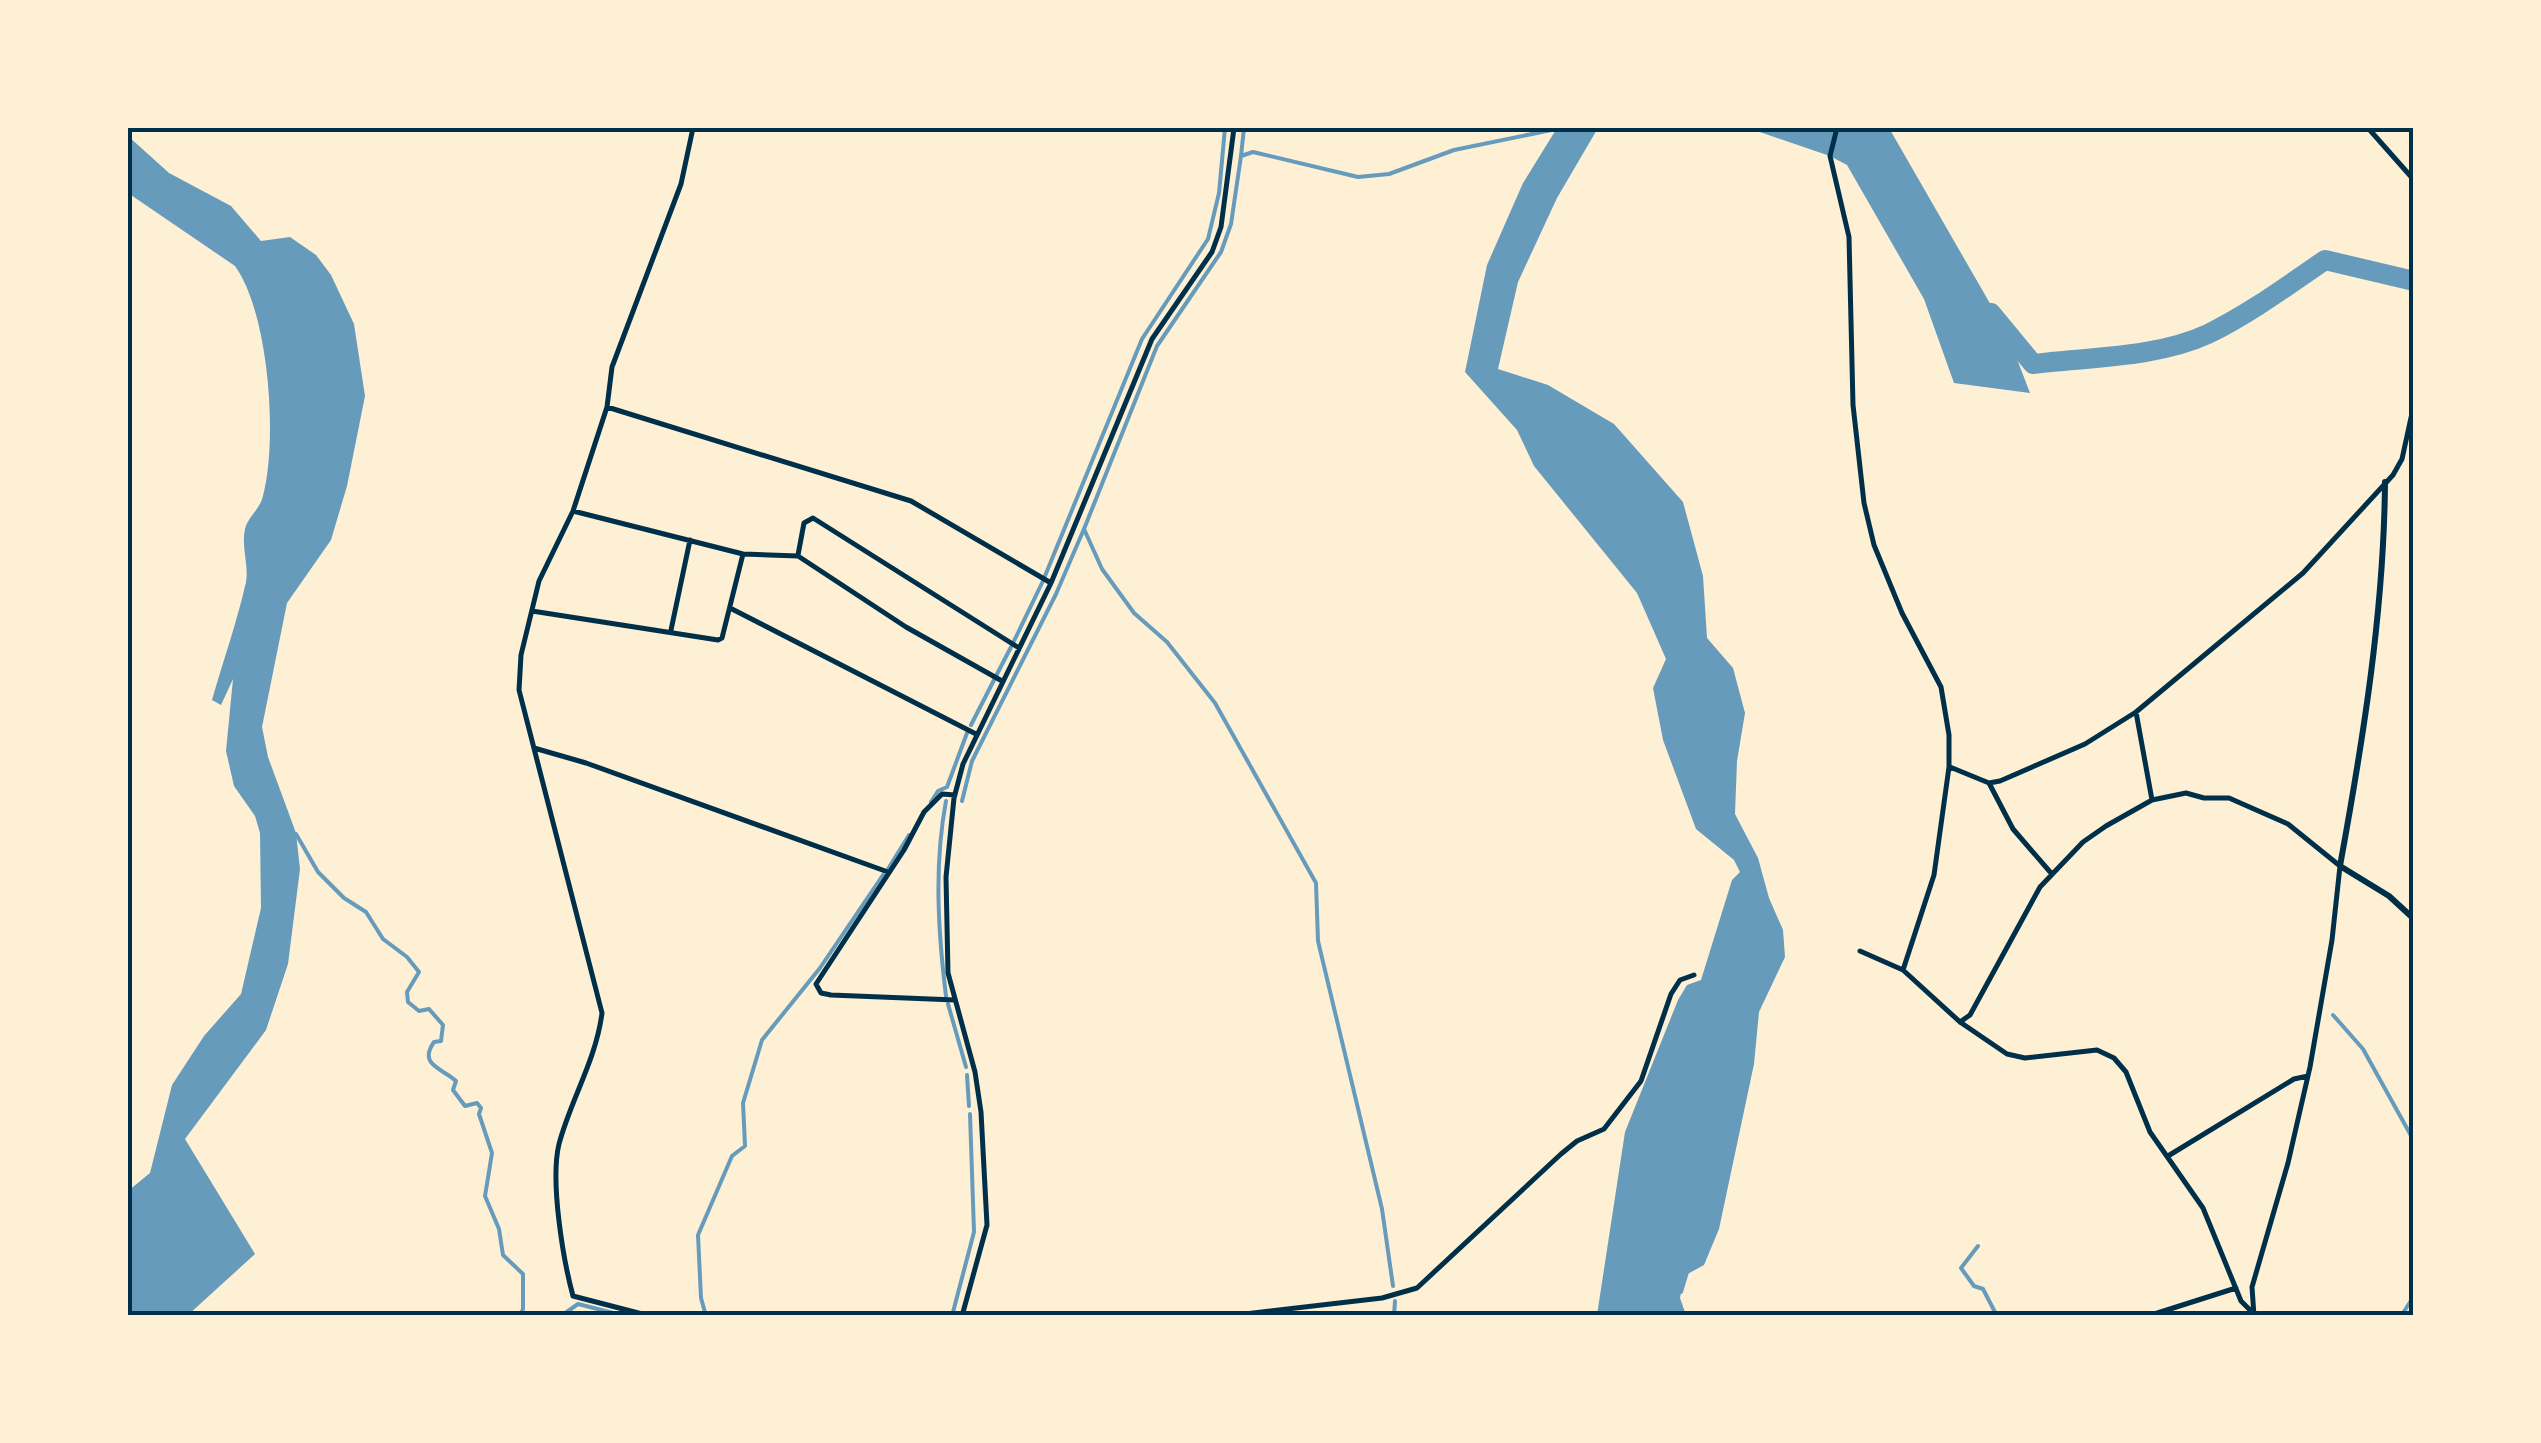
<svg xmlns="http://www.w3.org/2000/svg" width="2541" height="1443" viewBox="0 0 2541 1443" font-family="Montserrat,sans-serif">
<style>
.water{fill:#669bbc}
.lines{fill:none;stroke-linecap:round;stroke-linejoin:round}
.stream{stroke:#669bbc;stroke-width:4}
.river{stroke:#669bbc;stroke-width:20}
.minor{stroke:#003049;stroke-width:5}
.tertiary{stroke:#003049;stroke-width:6}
.neatline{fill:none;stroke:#003049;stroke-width:4}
</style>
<rect width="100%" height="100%" fill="#fdf0d5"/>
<!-- water -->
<path class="water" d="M1557,128h41l-41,70 -39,84 -20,87 50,16 66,39 69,78 20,74 4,62 26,30 12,45 -8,48 -2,53 23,44 11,40 14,32 2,27 -26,55 -5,52 -35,165 -15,36 -20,11 -4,22 6,17h-89l28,-183 53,-132 9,-15 14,-5 31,-100 8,-8 -6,-12 -38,-31 -33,-89 -10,-52 13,-29 -29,-66 -103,-127 -17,-36 -52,-58 22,-107 36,-82z
M1748,128h141l118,205 23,60 -76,-10 -30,-84 -77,-134 -17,-9z
M128,136l41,37 62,33 30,35 29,-4 26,18 15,20 23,49 11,72 -18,90 -16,54 -44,63 -25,124 6,30 28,76 4,36 -12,95 -22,66 -81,109 70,115 -67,61h-60v-124l22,-18 22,-88 32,-49 37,-42 20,-86 -1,-75 -5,-17 -21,-30 -8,-35 7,-72 -12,26 -9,-5c11,-39 25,-78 34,-118 3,-17 -5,-35 -1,-53 3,-12 15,-20 18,-33 15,-56 6,-183 -28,-230l-107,-73z"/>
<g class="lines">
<!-- stream -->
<path class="stream" d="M1241,156l3,-28
M1045,576l97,-237 66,-100 11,-46 6,-65
M1014,641l29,-60
M996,676l15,-29
M971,725l23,-45
M946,801c-12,64 -8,130 0,195
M962,801l10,-40 84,-167 28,-65
M931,802l7,-11 9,-4 20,-54
M296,834l22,38 26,26 22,14 17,27 24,18 12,15 -12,20 1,10 11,9 10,-2 14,16 -2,16 -7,1c-16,23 8,26 22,39l-3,9 12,16 12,-3 4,5 -2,6 13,39 -7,43 14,33 4,26 20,19v35l-3,7
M888,869l21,-34
M948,1004l18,63
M2333,1015l30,34 51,92
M967,1075l2,31
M1978,1246l-17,22 13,18 9,3 14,27
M1393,1286l-11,-77 -64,-268 -2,-58 -101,-180 -48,-61 -33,-29 -32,-44 -18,-40 73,-183 64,-94 10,-28 10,-68 12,-4 105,25 31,-3 65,-24 107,-22
M1681,1292l6,-20
M561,1316l17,-12 47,12
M706,1316l-5,-18 -3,-63 34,-79 13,-10 -2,-43 19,-63 58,-72 63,-93
M952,1316l22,-84 -4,-118
M1394,1316l1,-15
M2401,1316l13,-20"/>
<!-- river -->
<path class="river" d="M1991,313l42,51c56,-7 123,-6 175,-30 41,-20 79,-48 117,-74l89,21"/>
<!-- minor -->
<path class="minor" d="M1837,128l-7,28 19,81 4,168 11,98 10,42 28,68 39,74 8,48v32l-15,108 -31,95
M2368,128l46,52
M607,407l304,94 140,82
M573,511l170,43 55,2 108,71 96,54
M798,555l6,-32 9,-5 206,130
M730,608l246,126
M532,611l186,29 4,-2 21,-84
M671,630l19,-90
M2136,712l16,88
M534,748l52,15 302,109
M1950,767l39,16 11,-2 85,-37 51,-32 167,-139 90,-98 9,-16 12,-55
M1989,783l24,46 38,44
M955,795l-13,-1 -18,18 -20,38 -88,134 5,9 10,2 124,5
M1860,951l43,19 57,52 47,32 18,4 72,-8 17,8 12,14 24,60 53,76 38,93 10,10
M1960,1022l10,-7 70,-128 43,-45 23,-16 46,-26 34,-7 18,5h25l59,26 52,42 -8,74 -22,127 -22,96 -36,124 2,29
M2168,1156l126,-77 14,-3
M650,1316l-77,-20c-10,-37 -23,-115 -14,-152 12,-45 37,-84 43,-131l-83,-323 2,-35 18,-74 34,-70 34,-104 5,-40 69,-183 12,-56
M962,1316l25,-91 -6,-113 -6,-40 -27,-99 -2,-96 8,-79 9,-34 88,-181 101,-244 60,-87 9,-25 13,-99
M1228,1316l154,-18 35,-10 144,-134 16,-13 27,-12 37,-48 30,-87 9,-14 14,-5
M2148,1316l88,-28"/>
<!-- tertiary -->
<path class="tertiary" d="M2385,482c-1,129 -22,258 -45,384l49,30 25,23"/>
</g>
<!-- border -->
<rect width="2541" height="1443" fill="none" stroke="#fdf0d5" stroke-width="260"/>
<rect x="130" y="130" width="2281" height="1183" class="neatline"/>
</svg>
